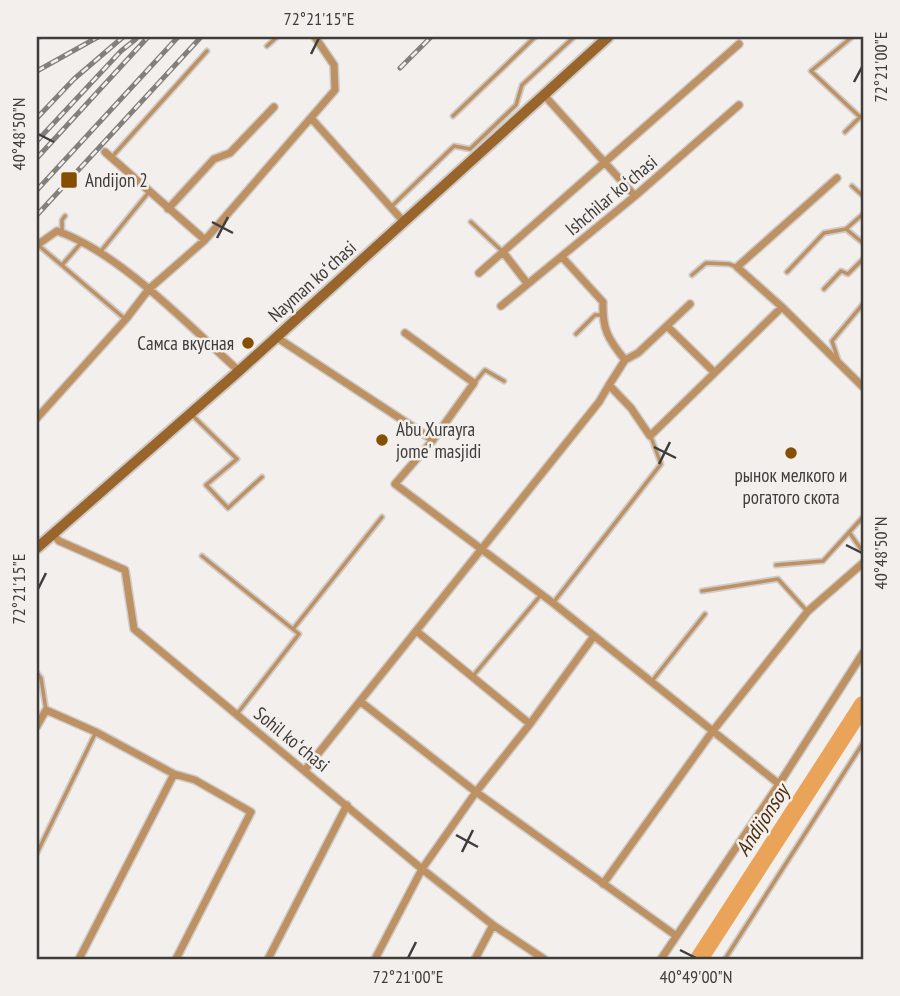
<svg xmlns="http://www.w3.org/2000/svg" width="900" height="996" viewBox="0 0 900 996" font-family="'PT Sans Narrow',sans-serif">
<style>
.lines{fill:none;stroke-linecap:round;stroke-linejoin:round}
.river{stroke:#eaa459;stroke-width:18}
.service-casing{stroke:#cfcbc9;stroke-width:7}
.minor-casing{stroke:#cfcbc9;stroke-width:10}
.secondary-casing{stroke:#cfcbc9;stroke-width:14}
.service{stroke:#be9163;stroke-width:3.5}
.minor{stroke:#be9163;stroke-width:7}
.secondary{stroke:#9a652b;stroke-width:10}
.rail-casing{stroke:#82807d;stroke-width:5}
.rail{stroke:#f3efec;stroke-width:2.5;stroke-dasharray:8;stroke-linecap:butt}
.ticks{fill:none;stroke:#3e3d3b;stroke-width:2.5}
.poi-dot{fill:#864f00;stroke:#f3efec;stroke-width:2.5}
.labels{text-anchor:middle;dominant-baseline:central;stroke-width:5;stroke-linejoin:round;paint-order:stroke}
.poi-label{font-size:19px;fill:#3e3d3b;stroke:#f3efec;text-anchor:start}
.street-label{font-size:19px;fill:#3e3d3b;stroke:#f3efec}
.water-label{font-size:21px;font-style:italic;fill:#4b2f0f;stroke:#f3efec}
.neatline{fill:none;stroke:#3e3d3b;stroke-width:2.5}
.ticks-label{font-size:18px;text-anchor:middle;fill:#3e3d3b}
</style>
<rect width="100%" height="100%" fill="#f3efec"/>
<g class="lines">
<!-- river -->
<path class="river" d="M699,959l164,-254"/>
<defs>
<path id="service" d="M37,37h1
M267,46l10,-9
M453,116l82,-79
M845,132l15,-15 -49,-46 41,-34
M111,158l96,-107
M852,186l11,10
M392,206l62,-60 16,3 46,-44 6,-20 52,-48
M471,222l32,30
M846,229l17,-15
M62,231v-11l3,-4
M38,245l86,73
M101,251l48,-59
M62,265l19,-22
M787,272l37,-39 22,-4 17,14
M692,275l14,-12 23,1 8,3
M824,289l17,-18 7,3 15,-15
M576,334l19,-19h8
M838,359l-6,-18 31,-37
M475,382l10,-12 19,11
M192,415l45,44 -31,26 22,23 34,-31
M849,532l14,20
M202,556l97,78 -62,80
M776,565l47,-4 40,-44
M702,591l76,-12 28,31
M553,603l108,-139 -10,-27
M293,629l89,-112
M37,673l4,5 5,32
M473,676l67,-80
M652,681l53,-67
M37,853l59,-121
M725,959l138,-216"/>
<path id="minor" d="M544,95l91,101
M311,118l92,103
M105,152l100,88 130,-150 -1,-25 -19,-28
M168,209l46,-50 16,-6 44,-46
M37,245l20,-14c62,21 133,96 182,140
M503,252l24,31
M562,257l41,45c-1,27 5,37 22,58l-16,25
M479,273l260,-229
M501,306l134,-110 104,-91
M782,307l81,80
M668,327l46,45
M405,333l69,50 -41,57 -38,44 158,119 226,181
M276,337l157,103
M625,360l13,-7 52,-49
M37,418l89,-99 23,-30 56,-49
M53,534l6,7 66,29 9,59 288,240 71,56 51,34
M420,634l110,90
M361,702l115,90 199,143
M37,726l9,-16 50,22 78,42 21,6 56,32 -75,147
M305,770l294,-368 10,-17 22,23 19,28 132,-129 -45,-40 100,-89
M603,884l109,-152 96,-121 55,-48
M79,959l95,-185
M268,959l79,-154
M375,959l47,-90 54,-77 54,-68 64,-88
M475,959l18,-34
M661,959l118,-175 84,-131"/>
<path id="secondary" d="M37,548l202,-177 369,-334"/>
</defs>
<!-- service casing -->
<use href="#service" class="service-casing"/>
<!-- minor casing -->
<use href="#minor" class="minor-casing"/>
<!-- secondary casing -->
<use href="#secondary" class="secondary-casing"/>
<!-- service -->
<use href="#service" class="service"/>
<!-- minor -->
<use href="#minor" class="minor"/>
<!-- secondary -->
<use href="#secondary" class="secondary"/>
<defs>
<path id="rail" d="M400,68l31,-31
M37,71l61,-34
M37,118l37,-39 49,-42
M37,141l84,-90 15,-12
M37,158l111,-121
M37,190l141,-153
M37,215l164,-178"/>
</defs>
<!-- rail casing -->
<use href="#rail" class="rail-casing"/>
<!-- rail -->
<use href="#rail" class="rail"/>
</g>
<!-- ticks -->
<path class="ticks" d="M311,54l8,-16M854,82l8,-15M38,134l16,8M212,222l21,11M217,238l11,-21M654,447l22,11M659,464l11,-22M846,545l16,8M38,589l8,-16M456,835l22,12M462,852l11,-22M680,950l16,8M408,958l8,-16"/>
<!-- markers -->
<g class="poi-dot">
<rect x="60" y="171" width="18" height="18" rx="3.5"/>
<circle cx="248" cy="343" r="7"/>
<circle cx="382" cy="440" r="7"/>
<circle cx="791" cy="453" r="7"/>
</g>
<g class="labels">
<!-- poi labels -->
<g class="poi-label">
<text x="85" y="180">Andijon 2</text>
<text x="234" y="343" text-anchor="end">Самса вкусная</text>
<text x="396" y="429">Abu Xurayra<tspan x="396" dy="22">jome' masjidi</tspan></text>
<text x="791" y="475" text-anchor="middle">рынок мелкого и<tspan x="791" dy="22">рогатого скота</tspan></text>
</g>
<!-- street labels -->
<g class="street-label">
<text transform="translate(611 195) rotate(-40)">Ishchilar koʻchasi</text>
<text transform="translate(312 281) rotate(-42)">Nayman koʻchasi</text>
<text transform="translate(292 739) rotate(39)">Sohil koʻchasi</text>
</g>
<!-- water labels -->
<g class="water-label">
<text transform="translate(762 820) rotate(-57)">Andijonsoy</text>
</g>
</g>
<!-- border -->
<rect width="900" height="996" fill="none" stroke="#f3efec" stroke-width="77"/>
<rect x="38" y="38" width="824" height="920" class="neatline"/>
<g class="ticks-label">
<text x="319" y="25">72°21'15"E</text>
<text transform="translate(881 67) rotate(-90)" y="6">72°21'00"E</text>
<text transform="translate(19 134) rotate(-90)" y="6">40°48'50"N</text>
<text transform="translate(881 553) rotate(-90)" y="6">40°48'50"N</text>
<text transform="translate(19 589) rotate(-90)" y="6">72°21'15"E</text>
<text x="408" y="983">72°21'00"E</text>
<text x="696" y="983">40°49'00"N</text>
</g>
</svg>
